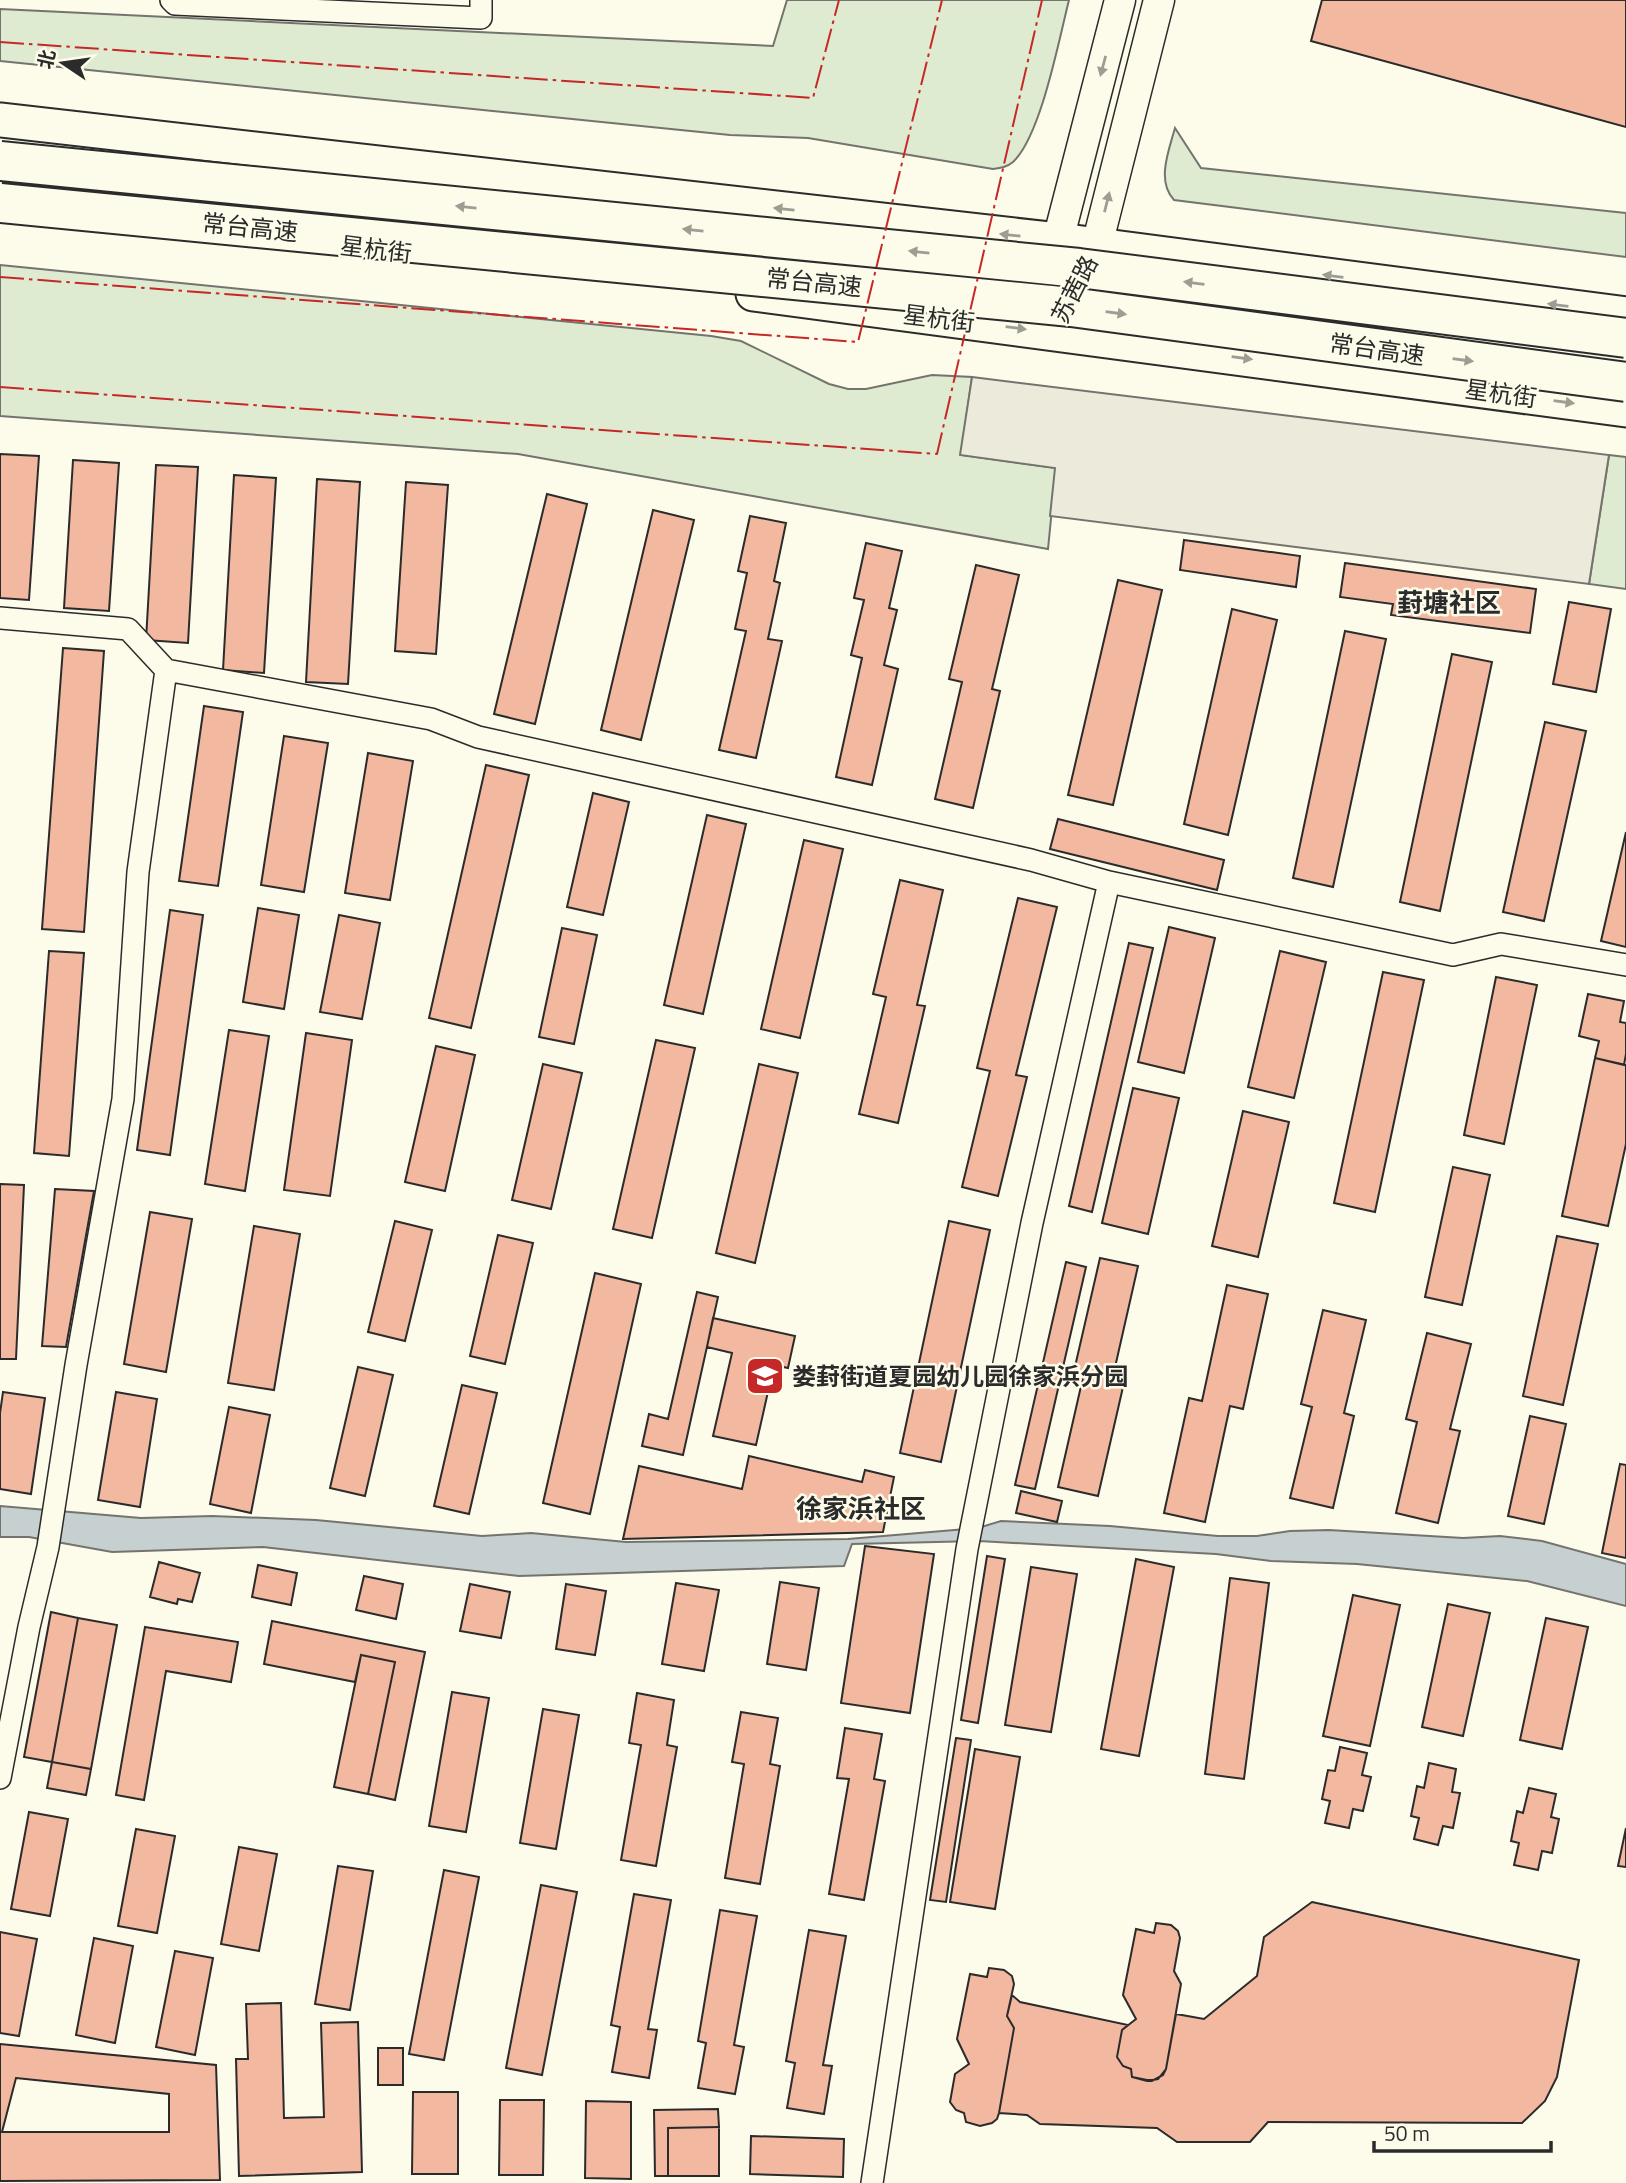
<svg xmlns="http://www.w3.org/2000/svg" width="1626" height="2183" viewBox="0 0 1626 2183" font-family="'Titillium Web','Noto Sans SC',sans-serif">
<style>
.green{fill:#deebd1;stroke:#74746e;stroke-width:2}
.parking{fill:#eceadb;stroke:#74746e;stroke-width:2}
.water{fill:#c7d0d0;stroke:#74746e;stroke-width:2}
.building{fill:#f2b8a0;stroke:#2b2b2b;stroke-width:2;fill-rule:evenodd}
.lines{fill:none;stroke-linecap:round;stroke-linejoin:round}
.street-casing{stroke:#2b2b2b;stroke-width:24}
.secondary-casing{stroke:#2b2b2b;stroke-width:33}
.primary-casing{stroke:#2b2b2b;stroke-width:37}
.street{stroke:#fdfbea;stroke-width:21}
.secondary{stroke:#fdfbea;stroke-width:30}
.primary{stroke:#fdfbea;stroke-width:33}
.highway-bridge-casing{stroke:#2b2b2b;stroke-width:42;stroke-linecap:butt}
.highway-bridge{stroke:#fdfbea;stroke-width:38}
.power{stroke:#c62828;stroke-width:2;stroke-dasharray:24 5 3.5 5;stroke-linecap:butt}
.oneway{fill:#9e9d94}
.labels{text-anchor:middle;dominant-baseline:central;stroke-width:5;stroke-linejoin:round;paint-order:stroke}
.street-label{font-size:24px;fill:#2b2b2b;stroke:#fdfbea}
.poi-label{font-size:24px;font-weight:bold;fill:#2b2b2b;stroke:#fdfbea;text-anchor:start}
.neighbourhood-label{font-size:26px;font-weight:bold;fill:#2b2b2b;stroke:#fdfbea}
</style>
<rect width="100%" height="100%" fill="#fdfbea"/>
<!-- green -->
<path class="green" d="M787,0h282c-10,39 -28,136 -56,162 -6,5 -12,6 -20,7l-185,-31 -78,-3 -730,-74v-52l773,37z
M1175,128l26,40 425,45v44l-452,-57c-18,-19 -5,-50 1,-72z
M0,265l711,71 30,5 88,43 19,5h18l66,-14 40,2 -11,78 95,13 -8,81 -530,-95 -518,-38z
M1609,455l17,2v132l-37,-5z"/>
<!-- parking -->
<path class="parking" d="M972,377l637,78 -20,129 -539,-68 5,-48 -95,-13z"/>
<!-- water -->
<path class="water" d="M0,1506l141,12 71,-2 104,4 166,16 49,-3 95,9 222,-3 130,-11 23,-7 109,5 108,10h39l33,-5 39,-1 134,8 37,-2 42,5 84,23v42l-99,-25 -170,-17 -86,-3 -55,-7 -237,-13 -127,3 -8,22 -325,10 -256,-29 -151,5 -83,-15h-29z"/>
<!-- building -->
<path class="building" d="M1322,0h304v127l-315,-86z
M0,454l39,2 -10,144 -29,-2z
M73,460l46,3 -10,148 -45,-3z
M156,465l42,2 -10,176 -42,-3z
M234,475l42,3 -12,195 -41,-3z
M317,479l43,3 -12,202 -42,-2z
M406,482l42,3 -12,169 -41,-3z
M547,494l40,10 -52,220 -41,-10z
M653,510l41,10 -53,220 -40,-10z
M750,516l36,7 -12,58 6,2 -12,56 14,2 -26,117 -37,-8 27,-119 -11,-2 12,-56 -9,-2z
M1184,540l116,16 -4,31 -116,-17z
M866,543l36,8 -13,57 8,2 -13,55 14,4 -26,116 -36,-8 26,-119 -11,-3 13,-55 -10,-2z
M1345,563l191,26 -6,44 -139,-18 2,-11 -53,-7z
M976,565l43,10 -27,114 8,2 -27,117 -38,-9 27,-117 -13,-3z
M1118,580l44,10 -49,215 -45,-10z
M1569,602l42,7 -15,83 -43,-8z
M1232,609l45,11 -49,215 -44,-11z
M1345,631l41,8 -53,248 -40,-9z
M63,648l41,3 -20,281 -42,-3z
M1452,654l40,8 -52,249 -40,-9z
M204,706l39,6 -25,174 -39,-5z
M1545,722l41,9 -42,190 -41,-9z
M284,736l44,7 -24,149 -43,-7z
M368,753l45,8 -23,139 -45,-7z
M486,765l43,10 -58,253 -42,-10z
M593,793l36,9 -26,113 -36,-8z
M707,815l39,9 -43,190 -39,-9z
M1058,819l166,41 -7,30 -167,-41z
M1626,832v115l-25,-6z
M804,840l39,9 -43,189 -39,-9z
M900,880l43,10 -26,115 8,1 -27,117 -39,-9 27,-117 -13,-3z
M1018,898l39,9 -41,168 11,2 -29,119 -36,-9 28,-116 -13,-3z
M258,908l41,7 -15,94 -41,-7z
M170,910l33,5 -33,240 -33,-5z
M339,915l41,8 -18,96 -42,-7z
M1169,927l46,11 -31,135 -46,-11z
M562,928l35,7 -23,109 -35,-7z
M1129,943l24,5 -61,264 -23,-6z
M49,951l35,2 -15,203 -35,-3z
M1280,951l46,11 -32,136 -46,-11z
M1383,972l41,8 -49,232 -41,-9z
M1496,977l41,8 -33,159 -40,-9z
M1588,994l36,7 -4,21 6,1v31l-2,11 -29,-7 4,-17 -20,-5z
M229,1030l40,6 -24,155 -40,-7z
M306,1033l46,7 -22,156 -46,-6z
M656,1040l39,8 -43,190 -39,-9z
M436,1046l39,9 -30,136 -40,-9z
M1595,1058l31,7v79l-18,82 -46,-10z
M543,1064l39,9 -31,136 -39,-9z
M759,1064l39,9 -43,190 -39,-10z
M1133,1088l46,10 -31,136 -46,-11z
M1243,1111l46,11 -31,135 -46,-11z
M1453,1167l37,8 -28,130 -37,-8z
M0,1184l24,1 -8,174h-16z
M55,1189l39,2 -28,156 -24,-1z
M150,1212l42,7 -26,153 -42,-8z
M395,1221l37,9 -27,111 -37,-9z
M949,1221l41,9 -49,232 -41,-9z
M254,1226l46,8 -26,156 -46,-7z
M498,1235l35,8 -28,121 -35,-8z
M1557,1236l41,8 -35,161 -40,-9z
M1100,1258l38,8 -27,119 12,2 -25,109 -40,-9 26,-114 -10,-2z
M1066,1262l20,5 -51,222 -20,-4z
M595,1273l46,11 -51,230 -47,-11z
M1227,1285l41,9 -25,115 -13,-3 -25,116 -41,-9 25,-115 13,3z
M697,1292l21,5 -35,158 -41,-9 7,-32 19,5z
M1323,1310l43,10 -22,93 10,3 -21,92 -43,-10 22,-91 -11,-3z
M713,1318l82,18 -7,32 -14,-3 -18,80 -43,-9 19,-83 -25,-6z
M1427,1333l44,11 -21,85 10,2 -22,92 -42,-10 21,-91 -11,-3z
M358,1367l35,8 -28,121 -35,-8z
M462,1385l35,8 -28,121 -35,-8z
M3,1392l42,6 -14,96 -31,-5v-76z
M116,1392l41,7 -17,108 -42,-7z
M229,1407l41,8 -19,98 -41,-9z
M1530,1416l36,8 -22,100 -36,-8z
M749,1456l113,26 3,-12 29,7 -11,55 -260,7 16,-73 103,23z
M1620,1464l6,1v93l-24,-5z
M1021,1491l41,10 -5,21 -41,-9z
M865,1546l69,8 -24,159 -69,-10z
M987,1556l18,3 -27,164 -17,-3z
M1136,1559l38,8 -35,189 -38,-7z
M159,1562l41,11 -8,29 -14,-3 -1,5 -27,-7z
M258,1565l39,8 -6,32 -39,-8z
M1031,1567l46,7 -26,158 -46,-7z
M364,1576l39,8 -7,35 -40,-9z
M1230,1578l39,5 -25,196 -39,-5z
M780,1582l39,6 -13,82 -39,-6z
M676,1583l43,7 -15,81 -42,-7z
M470,1584l40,8 -9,46 -41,-7z
M566,1584l40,7 -11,64 -39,-6z
M1353,1595l47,10 -30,141 -47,-10z
M1448,1604l42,9 -27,123 -41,-9z
M51,1612l27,6 -26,144 -28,-5z
M78,1618l39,7 -26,144 -39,-7z
M1546,1618l42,9 -26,122 -42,-9z
M272,1621l153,31 -30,148 -27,-6 27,-132 -34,-7 -6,27 -91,-18z
M145,1627l93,15 -7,40 -65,-11 -22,129 -28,-5z
M361,1655l34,7 -27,132 -34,-7z
M452,1692l37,6 -23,134 -37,-6z
M637,1693l37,7 -7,45 10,2 -21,119 -35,-6 20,-115 -12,-2z
M543,1709l36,6 -23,134 -36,-6z
M741,1712l37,6 -8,46 10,2 -20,118 -35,-6 19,-114 -12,-2z
M845,1728l37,6 -8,45 11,2 -21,119 -35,-6 20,-115 -12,-1z
M956,1738l15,2 -25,162 -16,-2z
M1340,1747l27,6 -5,22 9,2 -8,34 -10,-2 -4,19 -24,-5 5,-22 -8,-2 6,-29 7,1z
M975,1749l45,8 -25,152 -45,-7z
M52,1762l39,7 -5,26 -39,-7z
M1429,1763l27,6 -4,23 8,1 -7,35 -10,-2 -5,19 -24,-6 5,-21 -8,-2 6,-30 7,2z
M1529,1788l27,6 -5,23 8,2 -7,34 -10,-2 -4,19 -24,-5 5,-22 -8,-2 6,-30 6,2z
M29,1812l39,7 -18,97 -39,-7z
M1626,1828v39l-8,-1z
M136,1829l39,7 -18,97 -39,-7z
M239,1847l38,7 -18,97 -38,-7z
M338,1866l35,5 -23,139 -35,-6z
M444,1870l35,7 -35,183 -35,-6z
M541,1885l36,7 -35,183 -36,-7z
M634,1894l37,6 -23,129 9,1 -8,48 -37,-6 8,-45 -9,-2z
M1312,1902l267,58 -22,117 -12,24 -23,22 -254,-1 -18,20h-73l-20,-14 -117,-4 -13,-9 -28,-2 15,-85 -7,-12 5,-21 8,7 108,23 -6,5 -5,27 6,9 8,3 1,8 20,4 11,-6 3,-6 10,-55 28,5 53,-43 7,-39z
M720,1910l37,6 -23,129 10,2 -9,47 -37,-6 8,-45 -8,-2z
M1156,1923l15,2 7,6 2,7 -6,33 7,13 -15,85 -8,10 -11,2 -15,-4 -1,-8 -8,-3 -6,-9 5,-27 14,-11 -13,-24 13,-66 18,4z
M809,1930l37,6 -23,129 9,1 -8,48 -37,-6 8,-45 -9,-2z
M0,1932l37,7 -18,97 -19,-3z
M94,1938l39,8 -18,97 -39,-8z
M175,1951l38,7 -18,97 -39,-8z
M989,1968l15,2 8,6 2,8 -7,32 7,12 -15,85 -2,6 -5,4 -12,3 -14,-4 -2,-9 -8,-3 -6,-8 5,-28 14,-10 -12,-25 13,-65 17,3z
M281,2003l3,115 40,-1 -3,-94 37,-1 4,150 -123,4 -3,-117h12l-2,-55z
M0,2044l216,21 4,115 -220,1zM16,2078l153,16v38h-167z
M378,2048h25v37h-25z
M413,2092h45v82h-46z
M500,2100h44l-1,75h-44z
M586,2101l45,1v77l-46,-1z
M718,2109l1,18 -51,1v48h-13l-1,-66z
M719,2127v49h-51v-48z
M751,2136l93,3 -1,38 -93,-3z"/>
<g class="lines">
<defs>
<path id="street" d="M171,0l4,4 306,14v-18
M0,618l128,11 38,41 -28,202 -15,227 -47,266 -28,182 -19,80 -29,151
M166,670l265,49 47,18 553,123 78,22 344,73 48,-11 125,21
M872,2183l95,-634 65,-326 77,-341"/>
<path id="secondary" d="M1057,262l1,-22 62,-240
M1086,266l11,-21 62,-245"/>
<path id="primary" d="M0,120l1058,120 568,74
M753,294l873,116"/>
</defs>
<!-- street casing -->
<use href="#street" class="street-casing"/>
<!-- secondary casing -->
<use href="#secondary" class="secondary-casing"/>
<!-- primary casing -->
<use href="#primary" class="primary-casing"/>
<!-- street -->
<use href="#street" class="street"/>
<!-- secondary -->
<use href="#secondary" class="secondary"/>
<!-- primary -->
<use href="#primary" class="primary"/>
<defs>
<path id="highway-bridge" d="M0,161l1079,107 547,70
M0,203l1071,104 555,75"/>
</defs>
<!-- highway-bridge casing -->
<use href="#highway-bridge" class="highway-bridge-casing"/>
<!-- highway-bridge -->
<use href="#highway-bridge" class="highway-bridge"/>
<!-- power -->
<path class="power" d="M0,42l813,56 26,-98
M0,277l858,65 84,-342
M0,387l937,67 105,-454"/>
</g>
<!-- one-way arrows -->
<defs><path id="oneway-solid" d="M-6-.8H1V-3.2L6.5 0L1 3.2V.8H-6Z" transform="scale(1.75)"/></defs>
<g class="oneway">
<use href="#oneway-solid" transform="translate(1103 66) rotate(105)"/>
<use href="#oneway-solid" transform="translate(1107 202) rotate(-76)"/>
<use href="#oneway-solid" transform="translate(466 207) rotate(-174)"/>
<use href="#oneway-solid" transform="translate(784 209) rotate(-174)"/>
<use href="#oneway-solid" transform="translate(693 230) rotate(-174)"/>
<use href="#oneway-solid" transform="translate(1010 235) rotate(-174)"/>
<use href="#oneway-solid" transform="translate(919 252) rotate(-174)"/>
<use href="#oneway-solid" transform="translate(1333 276) rotate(-173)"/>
<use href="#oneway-solid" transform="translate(1194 283) rotate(-173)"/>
<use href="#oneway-solid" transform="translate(1558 305) rotate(-173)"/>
<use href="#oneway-solid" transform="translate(1116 313) rotate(8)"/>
<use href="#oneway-solid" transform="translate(1016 328) rotate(7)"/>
<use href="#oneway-solid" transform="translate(1242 358) rotate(8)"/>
<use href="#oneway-solid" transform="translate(1463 360) rotate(8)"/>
<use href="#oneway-solid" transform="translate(1564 402) rotate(8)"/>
</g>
<!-- icons -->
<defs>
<symbol id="school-square" viewBox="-11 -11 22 22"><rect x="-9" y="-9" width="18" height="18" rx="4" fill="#c62828" stroke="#fdfbea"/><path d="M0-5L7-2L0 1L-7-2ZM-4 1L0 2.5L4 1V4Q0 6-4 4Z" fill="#fff"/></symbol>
</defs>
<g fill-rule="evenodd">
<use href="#school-square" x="743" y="1354" width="44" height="44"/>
</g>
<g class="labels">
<!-- street labels -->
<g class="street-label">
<text transform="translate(250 227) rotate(6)">常台高速</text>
<text transform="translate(376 249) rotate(7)">星杭街</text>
<text transform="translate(814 282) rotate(6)">常台高速</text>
<text transform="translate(1074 289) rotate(-63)">苏茜路</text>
<text transform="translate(939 318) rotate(7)">星杭街</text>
<text transform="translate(1377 349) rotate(8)">常台高速</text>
<text transform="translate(1501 393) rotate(8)">星杭街</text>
</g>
<!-- poi labels -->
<g class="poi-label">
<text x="792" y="1376">娄葑街道夏园幼儿园徐家浜分园</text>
</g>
<!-- neighbourhood labels -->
<g class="neighbourhood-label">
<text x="1449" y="602">葑塘社区</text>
<text x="861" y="1508">徐家浜社区</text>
</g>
</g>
<!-- north arrow -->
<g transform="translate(63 63) rotate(283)" stroke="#fdfbea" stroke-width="5" paint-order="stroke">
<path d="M0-5L12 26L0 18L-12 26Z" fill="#2b2b2b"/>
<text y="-10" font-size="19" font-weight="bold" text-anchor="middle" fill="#2b2b2b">北</text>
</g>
<!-- scale -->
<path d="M1374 2141v10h177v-10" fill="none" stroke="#2b2b2b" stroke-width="3.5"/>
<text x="1384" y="2141" font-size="21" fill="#2b2b2b" stroke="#fdfbea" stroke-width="5" paint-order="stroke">50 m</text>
</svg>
